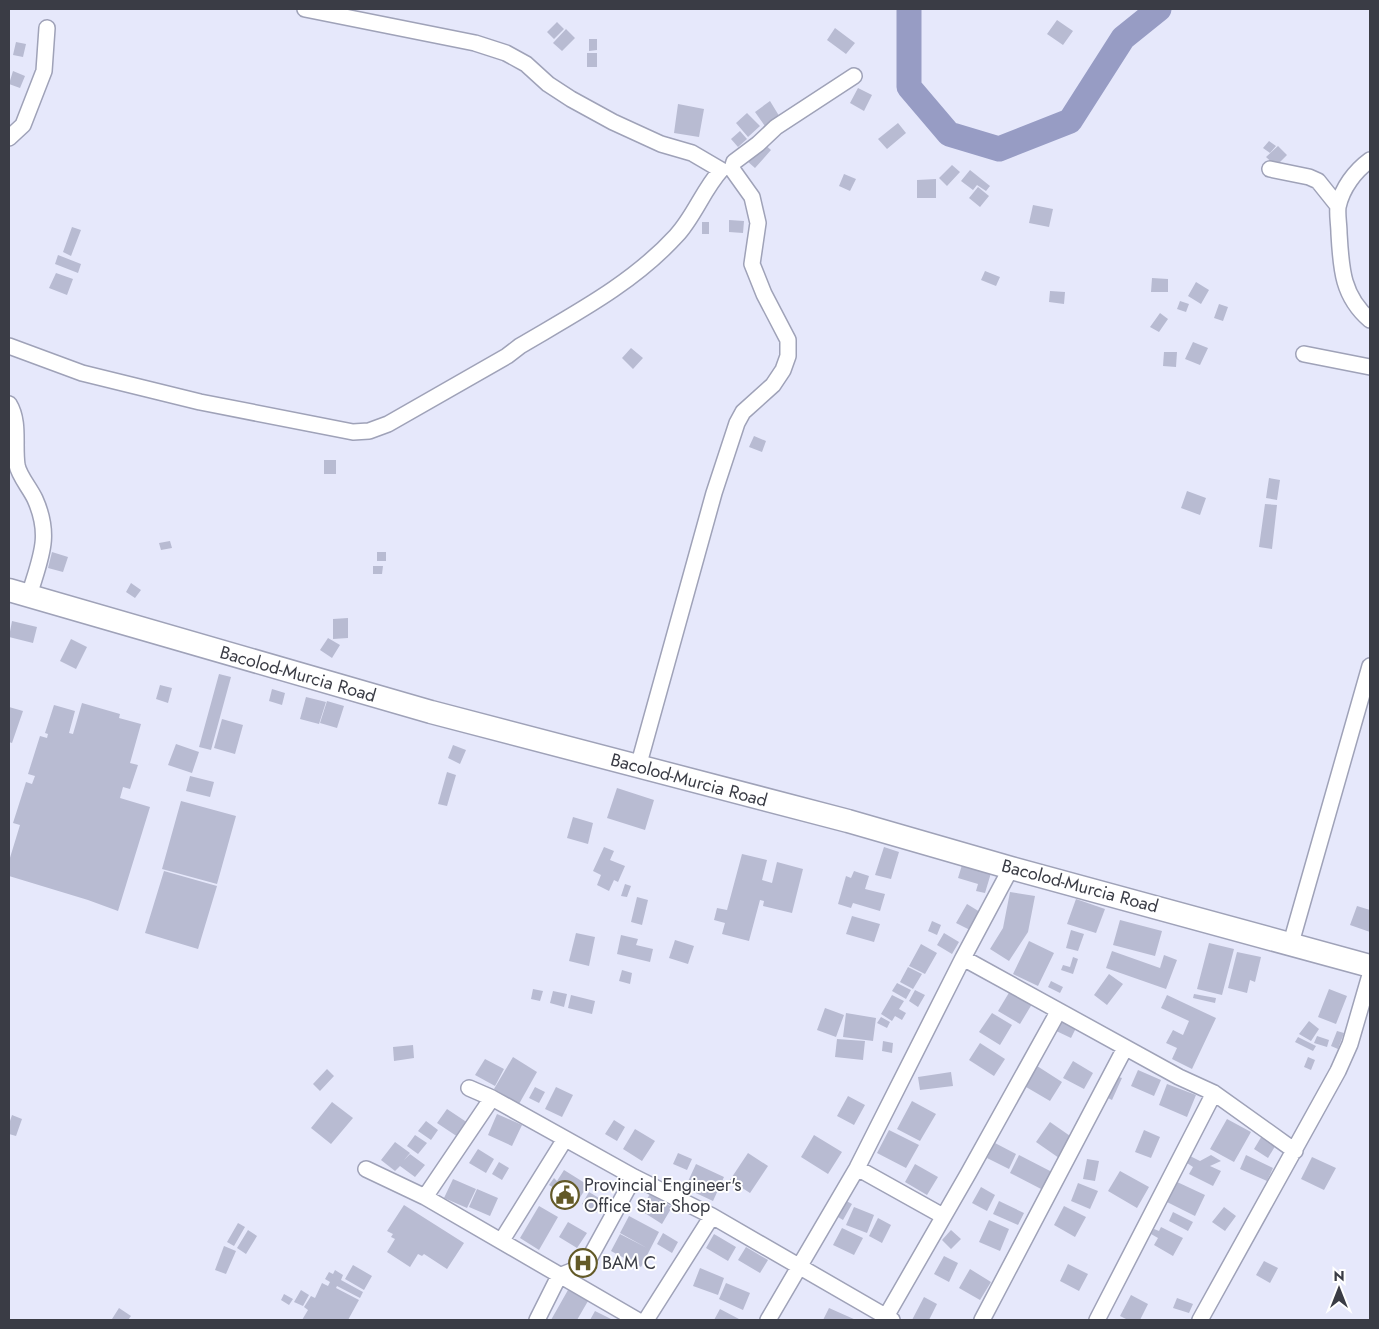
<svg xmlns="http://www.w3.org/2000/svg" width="1379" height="1329" viewBox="0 0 1379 1329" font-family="Jost,sans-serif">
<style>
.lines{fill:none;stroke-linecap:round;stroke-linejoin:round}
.river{stroke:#979cc4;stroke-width:25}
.building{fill:#b8bbd2}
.street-casing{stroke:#9fa2b8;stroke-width:18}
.primary-casing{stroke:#9fa2b8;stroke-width:25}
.street{stroke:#fff;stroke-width:15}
.primary{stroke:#fff;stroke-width:22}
.labels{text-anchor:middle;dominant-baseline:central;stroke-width:4;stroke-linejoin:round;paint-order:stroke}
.street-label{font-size:18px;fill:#3a3c45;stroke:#fff}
.poi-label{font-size:18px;fill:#3a3c45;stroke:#fff;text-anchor:start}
</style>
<rect width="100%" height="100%" fill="#e6e8fb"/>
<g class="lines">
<!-- river -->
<path class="river" d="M909,9v78l40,47 50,15 71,-28 53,-83 36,-29"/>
</g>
<!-- building -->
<path class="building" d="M1057,20l16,11 -10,14 -16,-11z
M557,22l7,7 -10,10 -7,-7z
M835,28l20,15 -9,11 -19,-14z
M566,29l9,9 -13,13 -9,-8z
M589,39h8v11l-8,1z
M16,42l10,2 -3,13 -10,-2z
M587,53h10v14h-10z
M13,71l12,5 -5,12 -11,-4z
M858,88l14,7 -8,16 -14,-8z
M770,101l11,18 -14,10 -12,-17z
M678,104l26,5 -5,28 -25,-4z
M747,113l13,13 -12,11 -12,-14z
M898,123l8,10 -19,16 -9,-10z
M740,131l7,8 -9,8 -7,-8z
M1269,141l7,5 -6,7 -7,-5z
M763,143l8,7 -16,18 -8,-7z
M1278,146l9,9 -11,11 -10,-9z
M952,165l8,7 -13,14 -8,-8z
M970,170l20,16 -4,5 -9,-6 -4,5 -12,-9z
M844,174l12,5 -6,12 -11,-5z
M936,179v19h-19v-18z
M978,187l11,9 -9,11 -11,-9z
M1033,205l20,4 -4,18 -20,-4z
M729,220l15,1 -1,12 -14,-1z
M702,222h7v12h-7z
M72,227l9,3 -10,26 -8,-4z
M58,255l23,9 -3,9 -23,-9z
M985,271l15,6 -4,9 -15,-6z
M56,273l17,6 -6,16 -18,-7z
M1152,278l16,1v13h-17z
M1196,282l13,8 -8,14 -13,-8z
M1050,291l15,1 -1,12 -15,-2z
M1180,301l9,3 -3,8 -9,-3z
M1219,304l9,3 -5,14 -9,-3z
M1160,313l8,6 -9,13 -9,-5z
M1193,342l15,6 -8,17 -15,-6z
M631,348l12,10 -10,11 -11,-11z
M1164,352h13l-1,15 -13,-1z
M754,436l12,5 -4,11 -13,-5z
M324,460h12v14h-12z
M1269,478l11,2 -3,20 -11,-2z
M1187,491l19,7 -6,17 -19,-7z
M1265,504l12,1 -5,44 -13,-2z
M170,541l2,7 -11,2 -2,-7z
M52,552l16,5 -5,15 -15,-4z
M377,552h9v9h-9z
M373,566h10l-1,8h-9z
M131,583l10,7 -6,8 -9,-6z
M348,618v20l-15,1v-20z
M12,621l25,6 -4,16 -24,-6z
M328,638l12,7 -8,13 -12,-8z
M71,639l16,8 -11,22 -16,-8z
M219,674l12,3 -20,73 -12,-3z
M160,685l12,3 -4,15 -12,-4z
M272,689l13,4 -3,12 -13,-4z
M306,697l20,5 -7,22 -19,-5z
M327,701l17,5 -7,22 -17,-5z
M82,703l38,11 -1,4 22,6 -11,39 8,2 -8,24 -7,-2 -3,11 30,9 -32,104 -30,-11 -79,-24v-15l11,-36 -7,-2 13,-41 6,2 3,-8 -7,-2 12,-38 7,2 1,-4 -3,-1 9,-28 21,6 -6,22 4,1z
M9,707l14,4 -11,32 -3,-1z
M222,719l21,6 -8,29 -21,-6z
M176,744l23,8 -7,21 -24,-8z
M453,745l13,5 -6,14 -12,-6z
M447,772l9,3 -9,31 -9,-2z
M190,776l24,6 -4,15 -24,-6z
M617,788l37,12 -9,30 -38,-12z
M181,801l55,15 -19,68 -55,-15z
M573,817l20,6 -5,21 -21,-6z
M604,847l10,4 -4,9 15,6 -7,16 -4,-2 -5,11 -12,-6 4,-10 -8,-4z
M884,847l15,5 -8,27 -16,-4z
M742,854l25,6 -5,20 10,3 5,-21 26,7 -11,44 -29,-7 1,-5 -4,-1 -11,41 -27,-7 3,-11 -11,-3 3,-12 10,2z
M962,865l29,8 -6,20 -9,-2 2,-7 -20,-6z
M164,871l53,15 -19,63 -53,-16z
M854,871l15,5 -4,13 20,5 -5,17 -27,-8 -2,5 -13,-4 8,-28 5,2z
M625,884l6,2 -4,11 -6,-1z
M1010,892l25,4 -7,36 -19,29 -19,-12 13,-21z
M637,897l11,3 -6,25 -11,-3z
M1076,899l29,10 -9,24 -29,-9z
M967,904l13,8 -10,18 -14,-7z
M1357,906l13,4v22l-20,-7z
M852,916l28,8 -6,18 -28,-8z
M1120,920l42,11 -7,25 -42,-11z
M932,921l9,4 -4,10 -9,-4z
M1071,930l13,4 -6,17 -12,-3z
M576,933l19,4 -6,29 -20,-5z
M944,933l15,9 -7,12 -15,-9z
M621,935l17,4 -2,6 17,4 -3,13 -33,-8z
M675,940l19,6 -6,18 -19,-6z
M1029,941l25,12 -16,33 -25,-12z
M1209,943l25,6 -12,46 -25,-6z
M921,944l16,9 -12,21 -16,-8z
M1112,951l48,17 4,-13 13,5 -11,29 -60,-21z
M1237,952l24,5 -6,25 -5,-2 -3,13 -19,-5z
M1073,957l5,2 -5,15 -12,-4 2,-5 7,2z
M908,967l14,7 -9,15 -13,-7z
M622,970l10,3 -2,11 -11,-3z
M1109,974l14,10 -16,21 -13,-10z
M1051,981l12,6 -3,6 -12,-6z
M897,983l14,7 -5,9 -14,-8z
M533,989l10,2 -3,10 -9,-2z
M1329,989l18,7 -11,28 -18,-7z
M915,990l10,5 -7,12 -9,-6z
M553,991l14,3 -3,13 -14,-4z
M1010,991l22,13 -12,20 -22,-13z
M1194,994l22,4 -1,5 -22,-5z
M571,995l24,6 -3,13 -24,-6z
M892,995l12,6 -5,8 7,4 -4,7 -7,-4 -3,5 -11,-7z
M1167,995l49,23 -24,51 -20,-10 5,-11 -11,-5 7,-13 10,5 6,-14 -28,-13z
M825,1008l19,7 -8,22 -19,-7z
M846,1013l30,5 -3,23 -30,-4z
M992,1013l20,12 -12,20 -21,-13z
M1058,1014l20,10 -7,14 -21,-10z
M881,1017l9,5 -3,6 -10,-5z
M1309,1021l10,8 -8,12 -12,-7z
M1337,1031l7,2 -6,16 -7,-3z
M1317,1036l12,4 -2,7 -13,-4z
M1298,1037l18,9 -3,5 -18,-9z
M837,1039l28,2 -2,19 -28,-3z
M883,1041l10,2 -1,10 -10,-2z
M980,1043l25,16 -11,17 -25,-16z
M413,1045l1,13 -20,3 -1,-14z
M513,1057l24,15 -18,32 -25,-15z
M1308,1057l7,3 -4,10 -7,-3z
M485,1059l19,10 -9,17 -20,-11z
M1073,1061l20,12 -9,16 -21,-11z
M1034,1064l28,18 -12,19 -29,-17z
M327,1069l7,7 -14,15 -7,-7z
M1138,1070l23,10 -7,16 -23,-10z
M951,1072l2,14 -33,4 -2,-13z
M1115,1076l7,2 -10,22 -6,-3z
M1167,1084l29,11 -9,22 -28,-12z
M535,1087l10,5 -6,11 -10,-5z
M556,1087l17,8 -11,22 -17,-8z
M848,1096l17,9 -11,20 -17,-9z
M912,1101l24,13 -16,27 -23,-12z
M332,1102l21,16 -22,26 -20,-16z
M447,1109l21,14 -10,14 -21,-14z
M497,1114l25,11 -10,21 -24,-11z
M12,1115l10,4 -6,17 -7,-2v-10z
M1227,1119l24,13 -17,30 -24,-13z
M614,1120l11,7 -8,14 -12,-7z
M426,1121l12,9 -7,10 -13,-9z
M1050,1122l23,16 -14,20 -23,-16z
M635,1129l20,12 -13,20 -19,-12z
M889,1130l30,15 -13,23 -29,-15z
M1144,1130l16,7 -9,21 -16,-6z
M1263,1134l14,9 -9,15 -14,-9z
M415,1135l12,8 -9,11 -11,-8z
M814,1135l28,17 -14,22 -27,-17z
M395,1142l15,11 -6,7 6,-6 15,11 -10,12 -15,-11 -5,5 -14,-11z
M995,1143l21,11 -7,15 -22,-11z
M478,1149l16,10 -8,14 -17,-10z
M678,1153l14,6 -5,11 -14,-6z
M748,1153l20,13 -18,27 -20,-13z
M1019,1155l33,17 -9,18 -33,-17z
M1211,1155l10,6 -11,5 11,5 -8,15 -24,-12 4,-7 -6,-4 3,-7 10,5z
M1246,1155l27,13 -6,13 -27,-12z
M1312,1157l24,11 -12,22 -23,-11z
M1087,1159l12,2 -4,20 -12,-2z
M499,1162l10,6 -7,12 -10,-6z
M696,1164l28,13 -11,24 -28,-13z
M915,1164l23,13 -11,18 -22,-13z
M564,1170l24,15 -11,17 -28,-17 5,-7 3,3z
M1120,1171l29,16 -12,21 -29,-17z
M453,1179l23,10 -9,19 -23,-10z
M1175,1181l30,14 -10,21 -30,-15z
M1078,1183l20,8 -8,18 -19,-8z
M981,1187l14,8 -8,16 -15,-8z
M477,1189l21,9 -8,18 -21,-9z
M589,1192l15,9 -8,12 -14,-9z
M650,1194l22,13 -10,17 -22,-14z
M841,1198l11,6 -9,16 -10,-6z
M999,1201l25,12 -6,12 -25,-11z
M404,1205l60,38 -17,26 -23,-15 -2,2 -4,-2 -8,13 -23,-15 8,-13 -4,-2 2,-3 -6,-3z
M539,1206l19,11 -19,33 -19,-12z
M1064,1206l22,11 -11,20 -21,-12z
M854,1207l20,8 -7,18 -21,-8z
M1224,1207l12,9 -11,15 -13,-9z
M1173,1212l20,10 -5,9 -19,-10z
M629,1216l30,16 -18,35 -30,-16 9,-17 27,14 -27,-15z
M878,1218l13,7 -9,18 -13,-7z
M989,1220l20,9 -9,22 -21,-9z
M568,1222l19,11 -10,15 -18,-11z
M238,1223l7,4 -11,19 -7,-4z
M1161,1227l22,11 -10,18 -19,-11 4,-7 -7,-4 3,-5 5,2z
M842,1228l21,10 -9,17 -21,-10z
M248,1230l9,6 -11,18 -9,-6z
M951,1230l10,9 -10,10 -9,-9z
M663,1233l15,9 -6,11 -15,-9z
M714,1234l22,13 -8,14 -22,-13z
M224,1246l12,5 -10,23 -11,-4z
M746,1247l22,13 -8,13 -22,-13z
M944,1256l14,7 -9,19 -15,-8z
M1264,1261l14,7 -8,15 -14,-8z
M1068,1264l20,10 -9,17 -19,-10z
M353,1265l19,11 -8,14 -19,-11z
M700,1268l24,10 -6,17 -25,-9z
M970,1269l21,13 -11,18 -21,-12z
M335,1270l8,5 -2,5 22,12 -3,6 -23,-12 -1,2 23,12 -11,20h-46l6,-10 -4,-3 7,-11 4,2 7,-15 6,3 2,-4 -5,-3 4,-7 4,2z
M726,1283l24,10 -7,17 -24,-11z
M301,1290l8,5 -6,11 -9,-4z
M568,1290l20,11 -11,19h-26z
M284,1294l9,5 -4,6 -8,-5z
M1131,1295l17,9 -8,16h-12l-8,-4z
M924,1297l13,7 -8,16h-17z
M1177,1298l16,6 -4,9 -16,-5z
M119,1308l12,8 -3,4 -16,-1z
M829,1308l27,12h-33z
M720,1309l19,10 -1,1h-24z
M595,1311l18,9h-23z"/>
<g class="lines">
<defs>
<path id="street" d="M9,138l14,-13 21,-54 3,-43
M1370,160c-15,11 -28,28 -32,47 -1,8 1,18 1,26 2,35 3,63 31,87
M1270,169l39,8 9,4 20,25
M9,346l73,27 118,29 153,30 16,-1 19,-7 119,-68 13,-10c54,-32 112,-62 156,-110 18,-19 27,-46 45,-66l-29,-17 -31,-9 -48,-22 -42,-23 -23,-15 -22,-20 -20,-11 -31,-10 -170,-34
M1304,354l66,13
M9,404c11,18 5,41 8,61 2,11 13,23 18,34 17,38 5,59 -6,97
M638,767l76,-274 23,-70 6,-11 30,-27 10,-15 5,-14v-16l-24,-46 -12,-30 6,-41 -6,-26 -20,-28 2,-7 24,-18 18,-17 78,-51
M1291,943l79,-277
M963,958l216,119 35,16 81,58
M469,1088l23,10 142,79 78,39 180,104
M857,1168l86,48
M366,1169l59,28 212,123
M425,1197l67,-99
M502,1240l63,-101
M537,1320l22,-44 20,-8 10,-9 45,-82
M646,1320l66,-104
M768,1320l89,-152 106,-210 48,-90
M884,1320l84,-146 90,-162
M982,1320l143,-272
M1097,1320l117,-227
M1200,1320l138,-249 12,-27 20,-69"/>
<path id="primary" d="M9,590l422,122 417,109 163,47 359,98"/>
</defs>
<!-- street casing -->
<use href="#street" class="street-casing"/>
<!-- primary casing -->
<use href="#primary" class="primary-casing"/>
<!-- street -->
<use href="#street" class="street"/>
<!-- primary -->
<use href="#primary" class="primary"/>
</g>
<!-- icons -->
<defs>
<symbol id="civic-ring" viewBox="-11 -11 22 22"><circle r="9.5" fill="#fff" stroke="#635a27" stroke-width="1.5"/><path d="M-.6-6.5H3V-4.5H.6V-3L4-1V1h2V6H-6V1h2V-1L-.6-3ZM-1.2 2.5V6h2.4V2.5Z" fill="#635a27"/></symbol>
<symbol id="hospital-ring" viewBox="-11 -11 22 22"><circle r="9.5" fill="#fff" stroke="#635a27" stroke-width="1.5"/><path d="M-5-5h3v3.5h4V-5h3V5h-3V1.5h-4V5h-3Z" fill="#635a27"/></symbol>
</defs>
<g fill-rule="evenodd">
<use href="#civic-ring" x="549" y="1179" width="32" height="32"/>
<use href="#hospital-ring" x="567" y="1247" width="32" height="32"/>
</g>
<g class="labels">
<!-- street labels -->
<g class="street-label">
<text transform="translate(298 674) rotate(16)">Bacolod-Murcia Road</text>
<text transform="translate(689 780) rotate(15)">Bacolod-Murcia Road</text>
<text transform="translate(1080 886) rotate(15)">Bacolod-Murcia Road</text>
</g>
<!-- poi labels -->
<g class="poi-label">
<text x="584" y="1185">Provincial Engineer's<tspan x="584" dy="21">Office Star Shop</tspan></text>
<text x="602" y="1263">BAM C</text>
</g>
</g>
<!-- border -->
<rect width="1379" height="1329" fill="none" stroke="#3a3c45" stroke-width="20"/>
<!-- north arrow -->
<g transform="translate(1339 1289)" stroke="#ffffff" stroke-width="4" paint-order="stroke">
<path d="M0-4L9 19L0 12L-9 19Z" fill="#3a3c45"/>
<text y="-8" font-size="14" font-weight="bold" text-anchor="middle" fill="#3a3c45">N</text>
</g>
</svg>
